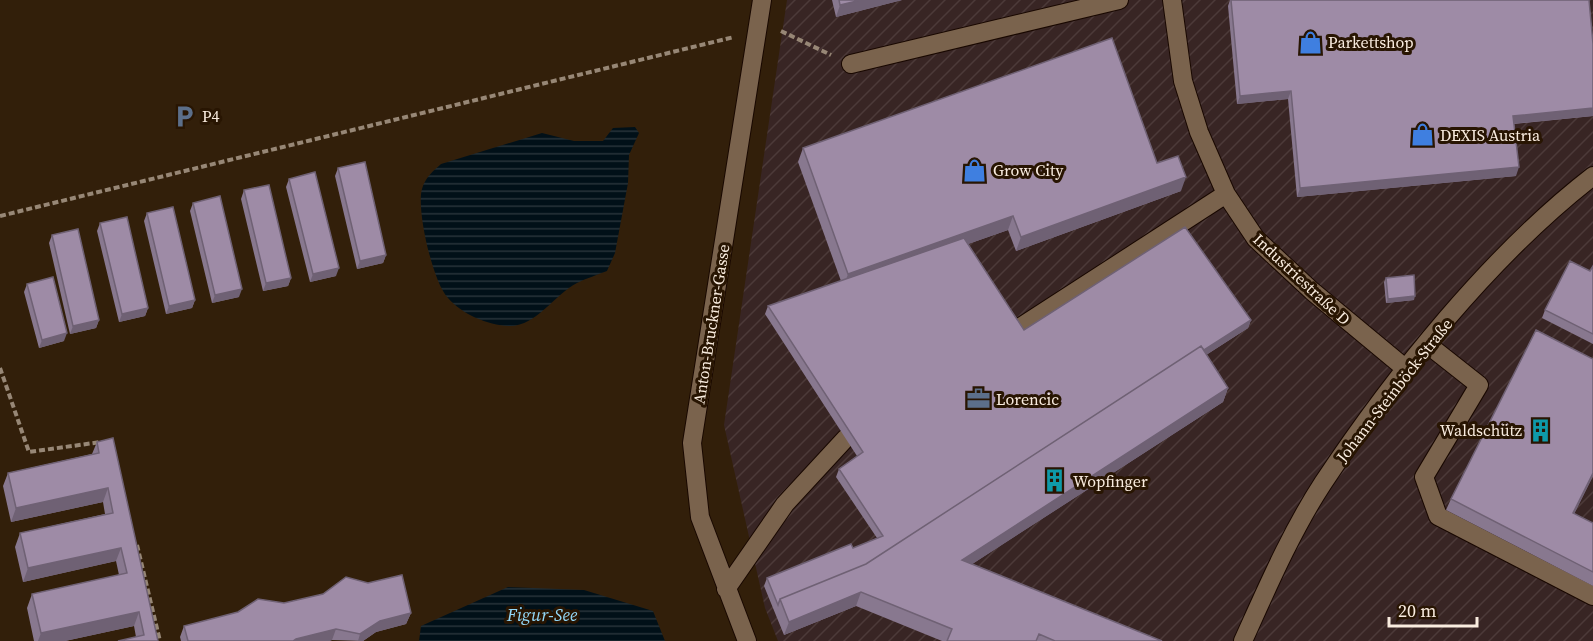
<svg xmlns="http://www.w3.org/2000/svg" width="1593" height="641" viewBox="0 0 1593 641" font-family="'Source Serif 4',serif">
<style>
.industrial{fill:url(#industrial-furrows)}
.water{fill:url(#water-rules)}
.lines{fill:none;stroke-linecap:round;stroke-linejoin:round}
.minor-casing{stroke:#190800;stroke-width:20}
.path{stroke:#978776;stroke-width:4;stroke-dasharray:6 3;stroke-linecap:butt}
.minor{stroke:#7a634d;stroke-width:18}
.wall{fill:#88788f}
.shaded-wall{fill:#6f6174}
.building{fill:#9e8ba6;stroke:#6f6174;stroke-width:1.5}
.labels{text-anchor:middle;dominant-baseline:central;stroke-width:6;stroke-linejoin:round;paint-order:stroke}
.poi-label{font-size:16px;fill:#f9ecdf;stroke:#281502;text-anchor:start}
.street-label{font-size:16px;fill:#f9ecdf;stroke:#281502}
.water-label{font-size:18px;font-style:italic;fill:#92d8f9;stroke:#281502}
</style>
<defs>
<pattern id="industrial-furrows" width="10" height="10" patternUnits="userSpaceOnUse" patternTransform="scale(1.5)"><rect width="10" height="10" fill="#382524"/><path d="M-1 1l2-2M0 10L10 0M9 11l2-2" fill="none" stroke="#4c3a39"/></pattern>
<pattern id="water-rules" width="6" height="5" patternUnits="userSpaceOnUse" patternTransform="scale(1.5)"><rect width="6" height="5" fill="#011018"/><path d="M0 2.5h6" fill="none" stroke="#273339"/></pattern>
</defs>
<rect width="100%" height="100%" fill="#321f0a"/>
<!-- industrial -->
<path class="industrial" d="M787,0h806v641h-815l-13,-33 -41,-183z"/>
<!-- water -->
<path class="water" d="M635,127l4,6 -10,22 -1,28 -13,70 -8,18c-10,4 -20,7 -30,12 -22,11 -41,44 -68,43 -22,-1 -47,-12 -61,-28 -15,-15 -32,-89 -26,-109 3,-11 11,-18 19,-25l101,-31 32,8h29l10,-13z
M508,587l76,3 69,21 12,30h-246l2,-15z"/>
<g class="lines">
<defs>
<path id="minor" d="M1172,0l11,81 16,51 27,62 30,45 56,52 94,78
M851,64l268,-64
M1016,330l210,-136
M1427,344l52,41 -55,92 14,39 155,80
M726,589l59,-85 61,-66
M747,641l-47,-124 -8,-74 70,-443
M1243,641c24,-53 48,-109 80,-158 71,-107 169,-229 270,-307"/>
</defs>
<!-- minor casing -->
<use href="#minor" class="minor-casing"/>
<!-- path -->
<path class="path" d="M781,31l50,24
M0,216l734,-179
M0,368l29,84 72,-10
M137,545l23,96"/>
<!-- minor -->
<use href="#minor" class="minor"/>
</g>
<!-- wall -->
<path class="wall" d="M832,0h70l-66,17z
M1230,0h359l4,44v72l-79,8 2,52 -219,21 -9,-98 -51,5 -9,-98z
M803,148l354,15 24,28 -165,60 -8,-21 -40,14 56,86 227,-10 -3,8 -42,27 22,33 -5,14 -251,162 190,77h-220l-86,-35 -72,29 -20,-49 3,-8 86,-30 24,-10 -41,-61 3,-8 18,-13 -92,-142 3,-8 73,-25 -43,-119z
M338,168l48,87 -3,8 -26,6 -22,-93z
M289,179l47,97 -26,6 -24,-95z
M244,190l47,88 -3,8 -25,5 -22,-92z
M193,203l46,94 -27,6 -22,-92z
M147,213l48,87 -3,8 -26,6 -22,-93z
M100,223l48,85 -3,8 -26,6 -22,-91z
M52,235l47,85 -3,8 -26,6 -21,-91z
M1593,266v78l-51,-26 3,-8 45,-39z
M1386,278l28,22 -28,3 -2,-21z
M27,284l37,57 -25,7 -15,-56z
M97,442l61,199 -22,-4 -2,-11 -69,15h-31l-7,-33 5,-14 87,-19 -3,-14 -93,21 -8,-35 5,-14 85,-19 -2,-12 -92,20 -8,-36 5,-13 84,-19z
M1593,476l-19,38 19,9v63l-147,-76 5,-11z
M411,613l-5,11 -30,8 -13,9 -31,-1 -3,1h-148l-1,-4 4,-11z"/>
<!-- shaded-wall -->
<path class="shaded-wall" d="M861,0h41l-66,17 4,-12z
M1291,91l-3,8 -51,5 3,-8z
M1593,108v8l-83,8 3,-8z
M1519,167l-3,9 -219,21 3,-9z
M1186,177l-5,14 -165,60 5,-14z
M1013,216l-5,14 -165,58 5,-14z
M386,255l-3,8 -26,6 3,-8z
M339,268l-3,8 -26,6 3,-8z
M291,278l-3,8 -25,5 3,-8z
M242,289l-3,8 -27,6 3,-8z
M1415,296l-1,4 -28,3 2,-4z
M195,300l-3,8 -26,6 3,-8z
M148,308l-3,8 -26,6 3,-8z
M99,320l-3,8 -26,6 3,-8z
M1251,320l-3,8 -387,250 -77,31z
M67,333l-3,8 -25,7 3,-8z
M1228,388l-5,14 -266,172 5,-14z
M1593,473v3l-24,48 4,-11z
M108,488l-5,14 -92,20 5,-14z
M121,548l-5,13 -93,21 5,-14z
M861,592l-5,14 -72,29 5,-13z
M139,612l-5,14 -69,15h-27l3,-8z
M411,613l-5,11 -30,8 -13,9h-5l2,-7 20,-13z
M336,629l-4,11 -3,1h-36l3,-2z"/>
<!-- building -->
<path class="building" d="M839,0h22l-21,5z
M1231,0h358l4,44v64l-80,8 6,51 -219,21 -9,-97 -51,5z
M1112,38l45,125 21,-7 8,21 -165,60 -8,-21 -165,58 -45,-126z
M365,162l21,93 -26,6 -22,-93z
M315,172l24,96 -26,6 -24,-95z
M269,185l22,93 -25,5 -22,-93z
M220,196l22,93 -27,6 -22,-92z
M173,207l22,93 -26,6 -22,-93z
M127,217l21,91 -26,6 -22,-91z
M1185,227l66,93 -47,30 -3,-4 -335,218 -86,35 -2,6 -11,-27 84,-34 2,4 30,-12 -44,-67 24,-17 -95,-146 196,-68 60,92z
M78,229l21,91 -26,6 -21,-91z
M1570,261l20,10 3,-5v68l-48,-24z
M1414,275l1,21 -27,3 -2,-21z
M53,277l14,56 -25,7 -15,-56z
M1536,330l57,29v114l-20,40 20,10v49l-142,-73z
M1201,346l27,42 -266,172 200,81h-107l-16,-7 -3,7h-89l5,-12 -91,-37 -72,30 -9,-23 86,-35z
M113,438l45,203h-40l26,-6 -5,-23 -98,21 -9,-39 95,-21 -6,-25 -93,20 -8,-35 93,-20 -5,-25 -92,20 -8,-35 91,-20 -2,-11z
M402,575l9,38 -31,8 -20,13 -24,-5 -40,10 -3,2h-105l-4,-15 54,-14 20,-13 26,4 39,-9 23,-17 22,6z"/>
<!-- icons -->
<defs>
<symbol id="shop-bare" viewBox="-9 -9 18 18"><path d="M-5-2.5h2.3a2.7 3.5 0 0 1 5.4 0H5L5.5 6h-11ZM-1.5-2.5h3a1.5 2.3 0 0 0-3 0Z" fill="#3f7fe0" stroke="#281502" stroke-width="2.5" paint-order="stroke"/></symbol>
<symbol id="parking-bare" viewBox="-9 -9 18 18"><path d="M-3.5-5.5H1a3.5 3.5 0 0 1 0 7H-1V5.5H-3.5ZM-1-3.4V-.6H.8a1.4 1.4 0 0 0 0-2.8Z" fill="#5c6f8a" stroke="#281502" stroke-width="2.5" paint-order="stroke"/></symbol>
<symbol id="office-bare" viewBox="-9 -9 18 18"><path d="M-6-3h4V-5.5h4V-3h4V5H-6ZM-1-4.5V-3h2v-1.5ZM-6 0V1H6V0Z" fill="#5c6f8a" stroke="#281502" stroke-width="2.5" paint-order="stroke"/></symbol>
<symbol id="building-bare" viewBox="-9 -9 18 18"><path d="M-4-6H4V6H1V3H-1V6H-4ZM-2.5-4.3h1.7v1.8h-1.7ZM.8-4.3h1.7v1.8H.8ZM-2.5-1h1.7V.8h-1.7ZM.8-1h1.7V.8H.8Z" fill="#0f9aa8" stroke="#281502" stroke-width="2.5" paint-order="stroke"/></symbol>
</defs>
<g fill-rule="evenodd">
<use href="#shop-bare" x="1294" y="26" width="33" height="33"/>
<use href="#parking-bare" x="168" y="100" width="33" height="33"/>
<use href="#shop-bare" x="1406" y="118" width="33" height="33"/>
<use href="#shop-bare" x="958" y="154" width="33" height="33"/>
<use href="#office-bare" x="962" y="382" width="33" height="33"/>
<use href="#building-bare" x="1524" y="414" width="33" height="33"/>
<use href="#building-bare" x="1038" y="464" width="33" height="33"/>
</g>
<g class="labels">
<!-- poi labels -->
<g class="poi-label">
<text x="1328" y="42">Parkettshop</text>
<text x="202" y="116">P4</text>
<text x="1440" y="135">DEXIS Austria</text>
<text x="993" y="170">Grow City</text>
<text x="996" y="399">Lorencic</text>
<text x="1522" y="430" text-anchor="end">Waldschütz</text>
<text x="1073" y="481">Wopfinger</text>
</g>
<!-- street labels -->
<g class="street-label">
<text transform="translate(1302 279) rotate(43)">Industriestraße D</text>
<text transform="translate(711 324) rotate(-81)">Anton-Bruckner-Gasse</text>
<text transform="translate(1394 390) rotate(-52)">Johann-Steinböck-Straße</text>
</g>
<!-- water labels -->
<g class="water-label">
<text x="542" y="614">Figur-See</text>
</g>
</g>
<!-- scale -->
<path d="M1389 617v9h88v-9" fill="none" stroke="#f9ecdf" stroke-width="3"/>
<text x="1398" y="617" font-size="18" fill="#f9ecdf" stroke="#281502" stroke-width="4.5" paint-order="stroke">20 m</text>
</svg>
